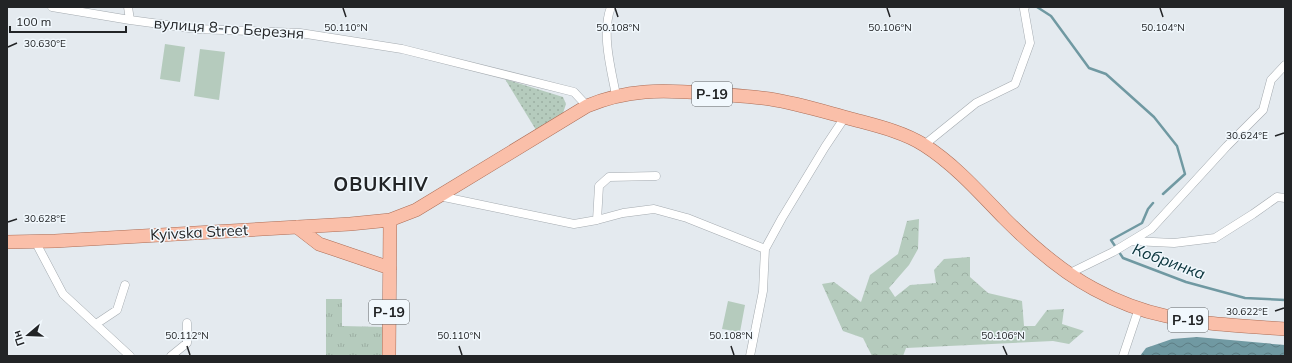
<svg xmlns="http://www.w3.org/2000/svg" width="1292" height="363" viewBox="0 0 1292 363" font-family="Mulish,sans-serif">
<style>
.grass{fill:url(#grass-dots)}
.forest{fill:url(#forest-crowns)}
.park{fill:url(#park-tufts)}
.garden{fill:#b5cbbd}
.water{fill:url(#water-waves)}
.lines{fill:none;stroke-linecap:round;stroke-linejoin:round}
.stream{stroke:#7099a2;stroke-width:2.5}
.street-casing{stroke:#a5abb0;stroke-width:9}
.primary-casing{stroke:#ac6d56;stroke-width:14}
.street{stroke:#fff;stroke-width:8}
.primary{stroke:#fabfa9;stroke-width:13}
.ticks{fill:none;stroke:#222426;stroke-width:1.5}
.labels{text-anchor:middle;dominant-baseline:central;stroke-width:3;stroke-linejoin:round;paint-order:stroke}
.shield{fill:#f1f8fd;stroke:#606466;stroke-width:1}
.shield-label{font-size:14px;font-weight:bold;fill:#222426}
.street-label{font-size:15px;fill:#222426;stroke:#f1f8fd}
.water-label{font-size:16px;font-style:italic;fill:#0a343c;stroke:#f1f8fd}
.district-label{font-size:19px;font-weight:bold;letter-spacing:1px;fill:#222426;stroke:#f1f8fd}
.ticks-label{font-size:10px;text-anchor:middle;fill:#222426;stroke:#f1f8fd;stroke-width:3;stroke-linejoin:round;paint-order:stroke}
</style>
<defs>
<pattern id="grass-dots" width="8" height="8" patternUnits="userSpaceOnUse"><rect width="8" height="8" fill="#b5cbbd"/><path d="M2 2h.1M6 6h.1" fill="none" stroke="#9baea2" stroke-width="1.8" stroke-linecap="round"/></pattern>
<pattern id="forest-crowns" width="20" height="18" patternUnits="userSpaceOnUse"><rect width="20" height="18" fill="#b5cbbd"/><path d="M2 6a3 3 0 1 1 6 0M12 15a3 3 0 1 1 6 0" fill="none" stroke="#9baea2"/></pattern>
<pattern id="park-tufts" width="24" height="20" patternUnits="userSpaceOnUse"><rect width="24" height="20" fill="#b5cbbd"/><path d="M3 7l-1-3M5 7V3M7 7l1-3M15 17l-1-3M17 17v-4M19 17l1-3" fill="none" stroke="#9baea2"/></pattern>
<pattern id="water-waves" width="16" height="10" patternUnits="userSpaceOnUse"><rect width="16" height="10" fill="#7099a2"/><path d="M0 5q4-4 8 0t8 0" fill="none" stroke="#5c7d84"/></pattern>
</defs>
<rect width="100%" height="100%" fill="#e4eaef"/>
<!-- grass -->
<path class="grass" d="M505,79l58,18 3,7 -3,9 -27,17z"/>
<!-- forest -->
<path class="forest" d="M919,219l-1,30 -9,16 -20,23 6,9 15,-12 26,-2 -2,-13 10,-11 26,-2v20l18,16 34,8 2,25h11l12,-16 17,-1 -2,15 22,7 -15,13 -16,-3 -147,7 -3,8h-31l-9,-18 -20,-7 -21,-47 12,-2 27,20 9,-27 28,-21 9,-33z"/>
<!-- park -->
<path class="park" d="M326,299h16v27l41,1 -1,29h-56z"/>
<!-- garden -->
<path class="garden" d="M165,44l20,3 -5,35 -20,-3z
M200,49l25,3 -6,48 -25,-4z
M728,301l17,4 -5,27 -18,-3z"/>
<!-- water -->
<path class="water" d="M1197,337l88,8v11h-145l6,-8 26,-9z"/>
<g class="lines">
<!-- stream -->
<path class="stream" d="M1037,7l14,9 38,52 17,6 48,43 23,29 8,28 -22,20
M1153,203l-5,6 -6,14 -31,17 12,18 63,24 59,16 40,2"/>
<defs>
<path id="street" d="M52,7l78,13 67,9 103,4 102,16 172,43 13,14
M128,7l2,13
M611,7c-10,26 0,62 5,88
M924,145l52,-42 39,-19 15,-41 -6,-34 1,-2
M656,176l-47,1 -10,9 -2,34 26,-7 31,-4 33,9 78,31
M439,196l135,28 23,-4
M35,241l28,53 67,62
M1133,241l41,2 41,-5 38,-24 24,-17 8,1
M1068,274l45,-22 38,-23 76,-83 36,-36 8,-30 14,-15
M96,324l21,-14 8,-25
M171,356l16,-13v-20
M750,356l13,-65 2,-42 17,-31 43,-71 20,-30
M1123,356l16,-48"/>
<path id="primary" d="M297,227l22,17 71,24
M7,242l48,-1 295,-17 40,-4 26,-10 171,-104c41,-17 74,-16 117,-13 22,2 44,3 66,6 26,4 52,12 78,19 25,7 54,13 76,27 30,19 55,47 80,73 27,27 56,53 90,71 22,12 48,22 72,27 39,9 80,10 119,13
M389,356l1,-136"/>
</defs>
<!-- street casing -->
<use href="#street" class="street-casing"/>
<!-- primary casing -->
<use href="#primary" class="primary-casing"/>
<!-- street -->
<use href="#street" class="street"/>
<!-- primary -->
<use href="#primary" class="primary"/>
</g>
<!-- ticks -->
<path class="ticks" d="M343,8l3,9M615,8l3,9M887,8l3,9M1160,8l3,9M8,47l9,-4M1275,136l9,-3M8,222l9,-3M1275,311l9,-3M187,346l3,9M459,346l3,9M731,346l3,9M1003,346l4,9"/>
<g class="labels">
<!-- shield labels -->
<g class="shield">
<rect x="692" y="82" width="40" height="24" rx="3"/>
<rect x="369" y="300" width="40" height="24" rx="3"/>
<rect x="1168" y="308" width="40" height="24" rx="3"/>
</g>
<g class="shield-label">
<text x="712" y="94">Р-19</text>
<text x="389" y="312">Р-19</text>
<text x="1188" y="320">Р-19</text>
</g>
<!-- street labels -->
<g class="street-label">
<text transform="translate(229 28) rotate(4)">вулиця 8-го Березня</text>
<text transform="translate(199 232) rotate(-3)">Kyivska Street</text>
</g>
<!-- water labels -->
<g class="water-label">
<text transform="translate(1169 261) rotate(20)">Кобринка</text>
</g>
<!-- district labels -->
<g class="district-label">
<text x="381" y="184">OBUKHIV</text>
</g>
</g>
<g class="ticks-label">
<text x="346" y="31">50.110°N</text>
<text x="618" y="31">50.108°N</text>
<text x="890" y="31">50.106°N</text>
<text x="1163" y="31">50.104°N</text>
<text x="45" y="47">30.630°E</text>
<text x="1247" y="139">30.624°E</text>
<text x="45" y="222">30.628°E</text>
<text x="1247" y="315">30.622°E</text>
<text x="187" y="339">50.112°N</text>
<text x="459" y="339">50.110°N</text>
<text x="731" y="339">50.108°N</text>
<text x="1003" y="339">50.106°N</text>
</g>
<!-- border -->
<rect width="1292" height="363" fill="none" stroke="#222426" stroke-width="16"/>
<!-- north arrow -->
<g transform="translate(28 335) rotate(251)" stroke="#f1f8fd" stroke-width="3" paint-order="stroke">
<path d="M0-3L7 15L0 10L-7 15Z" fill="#222426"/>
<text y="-6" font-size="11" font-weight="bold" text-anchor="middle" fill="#222426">Пн</text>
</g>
<!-- scale -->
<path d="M10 26v6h116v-6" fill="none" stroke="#222426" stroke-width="2"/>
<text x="16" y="26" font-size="12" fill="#222426" stroke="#f1f8fd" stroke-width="3" paint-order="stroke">100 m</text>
</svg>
